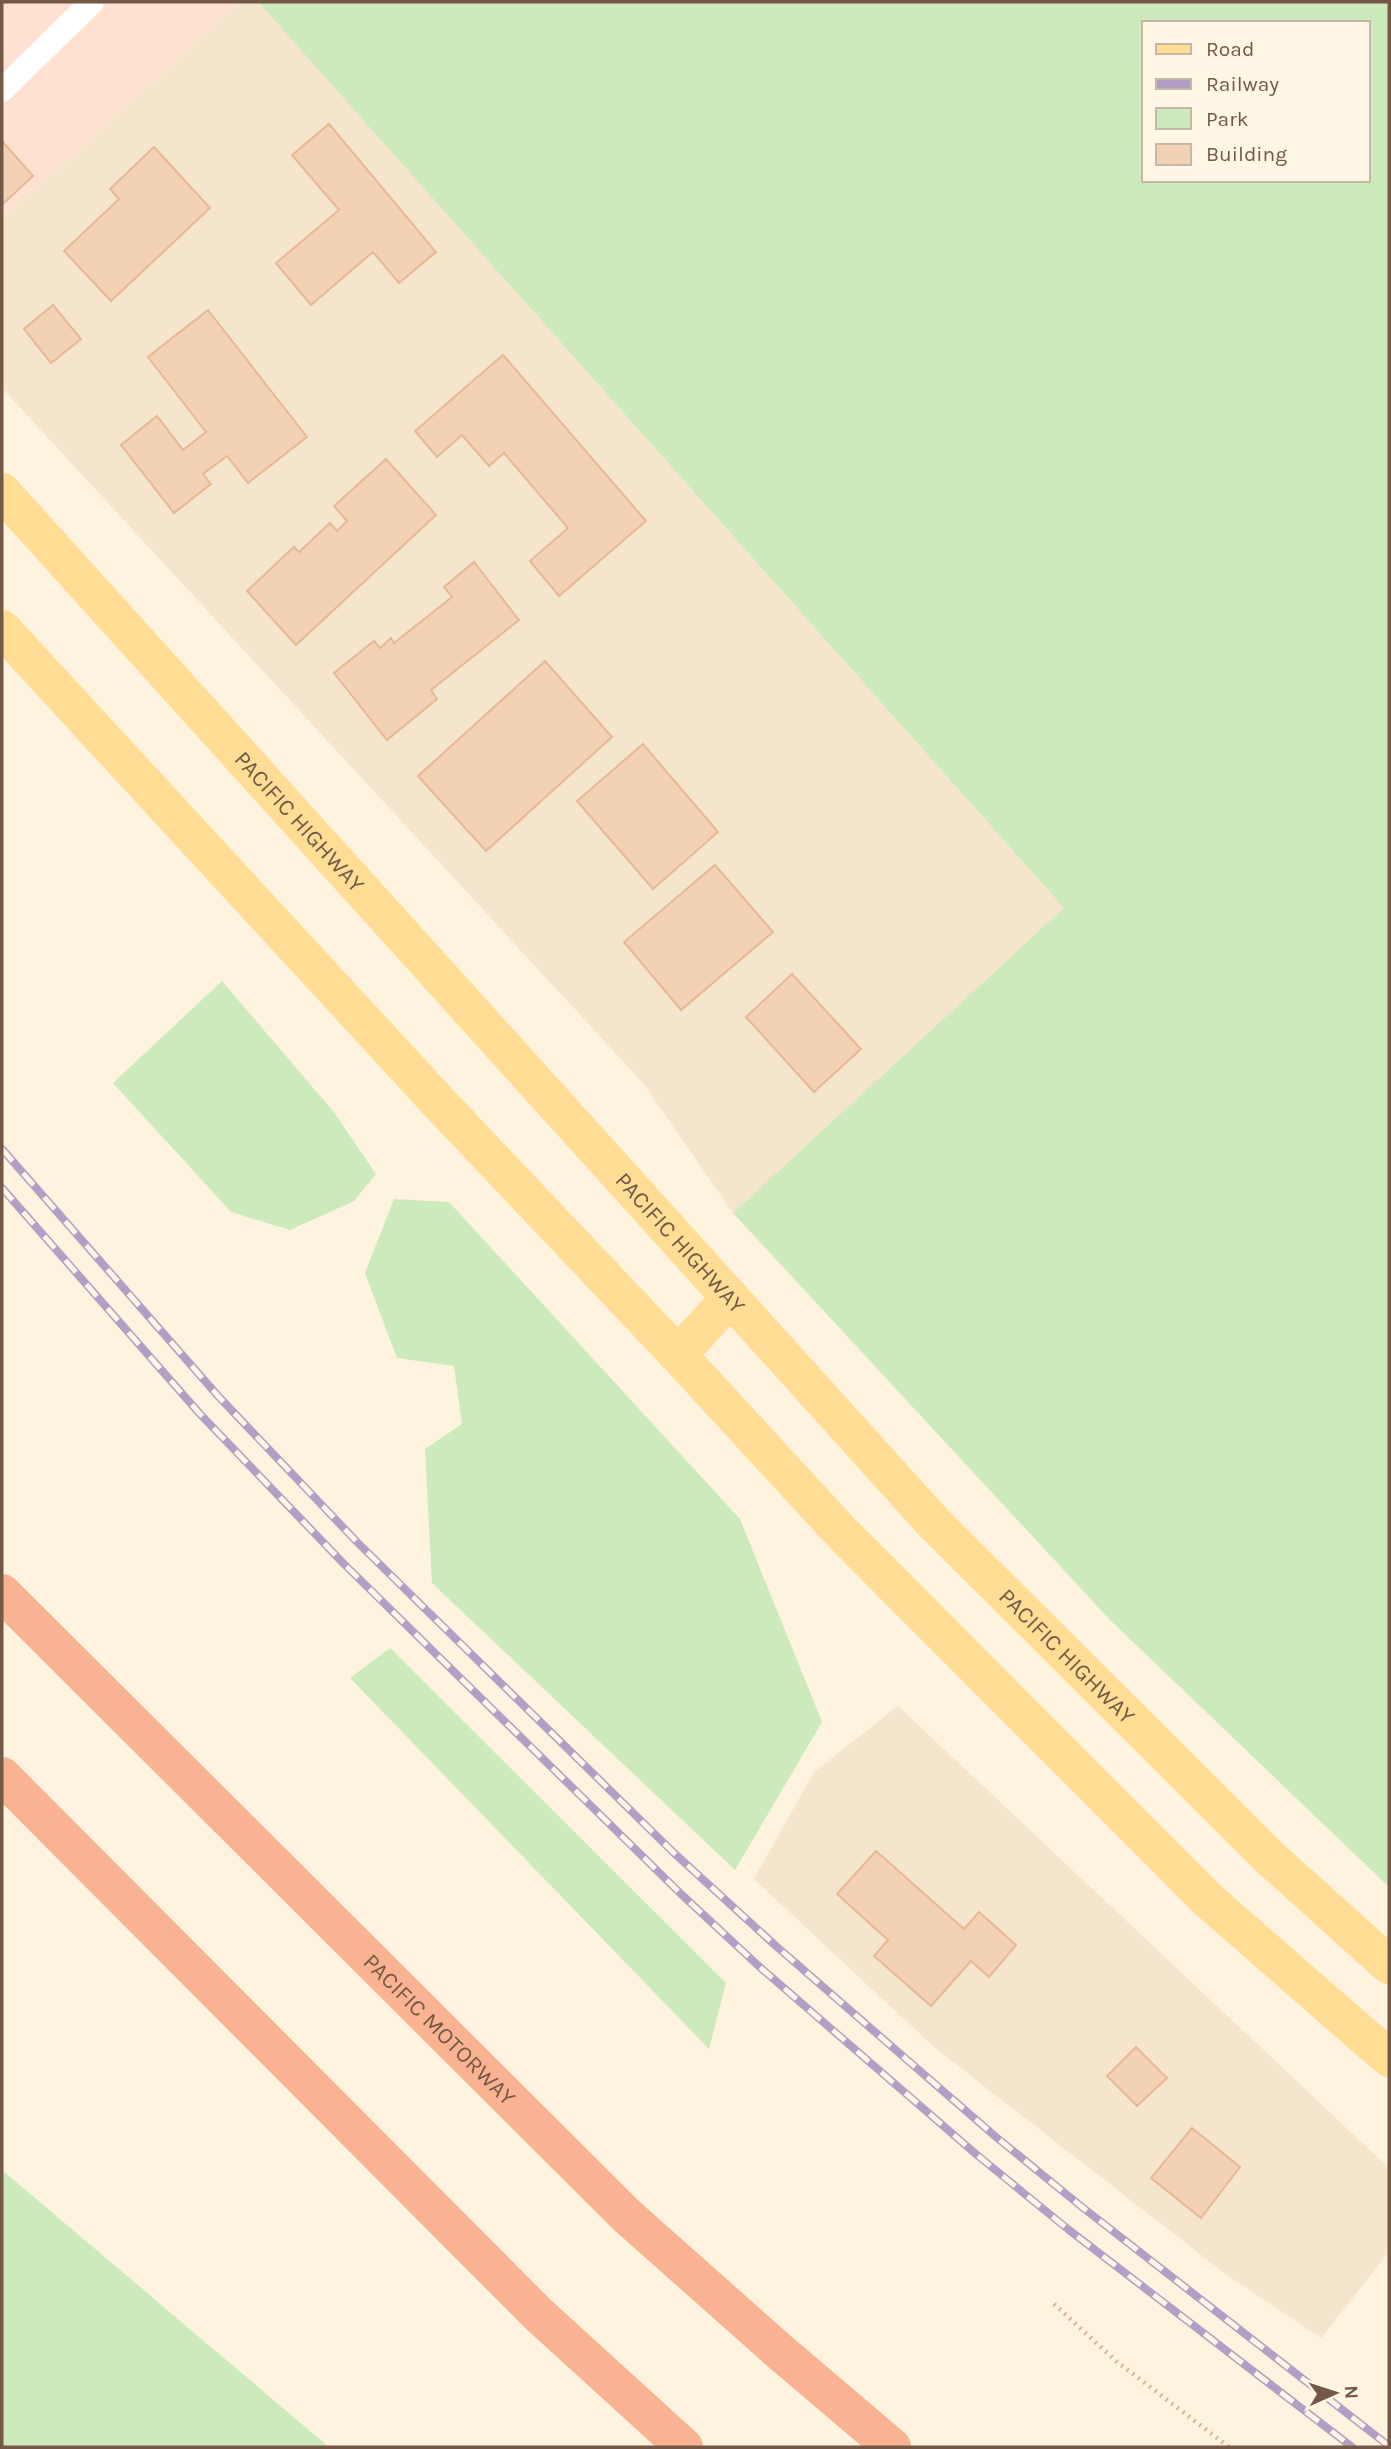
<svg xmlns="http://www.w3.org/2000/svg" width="1391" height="2449" viewBox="0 0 1391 2449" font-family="Karla,sans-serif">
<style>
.residential{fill:#f5e5cd}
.commercial{fill:#fee1d1}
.green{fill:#cdeabd;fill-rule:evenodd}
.building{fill:#f3d1b5;stroke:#e6b995;stroke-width:2}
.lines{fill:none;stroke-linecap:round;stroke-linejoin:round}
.path{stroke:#d8b599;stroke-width:4.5;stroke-dasharray:2 5;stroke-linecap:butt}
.service{stroke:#fff;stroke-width:24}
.primary{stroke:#ffdd94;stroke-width:38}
.motorway{stroke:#fab392;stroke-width:38}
.rail-casing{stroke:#b59ec5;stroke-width:8}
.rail{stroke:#fff6e5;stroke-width:5;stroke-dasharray:16;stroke-linecap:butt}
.labels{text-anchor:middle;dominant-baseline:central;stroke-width:7;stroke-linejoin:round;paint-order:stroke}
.street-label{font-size:23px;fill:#745946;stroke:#fff6e5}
</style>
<rect width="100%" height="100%" fill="#fdf3de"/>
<!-- residential -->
<path class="residential" d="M239,2h19l807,907 -332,304 -90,-130 -641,-695v-170z
M898,1706l491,462v84l-68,86 -94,-63 -292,-227 -181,-169 60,-107z"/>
<!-- commercial -->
<path class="commercial" d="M2,2h237l-237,216z"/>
<!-- green -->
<path class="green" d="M258,2h1131v1885l-279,-267 -377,-407 331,-305zM1144,23h224v157h-224z
M222,981l111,130 43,63 -22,27 -64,29 -59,-18 -118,-129z
M394,1199l55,3 291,317 82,203 -87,148 -303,-287 -7,-134 37,-25 -8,-58 -57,-8 -32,-85z
M390,1648l336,335 -17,66 -359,-371z
M2,2170l327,277h-327z"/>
<!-- building -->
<path class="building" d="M329,124l107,128 -37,31 -26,-31 -62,53 -35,-42 63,-53 -47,-55z
M2,141l31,35 -31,29z
M154,147l56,61 -99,93 -47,-50 55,-52 -9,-10z
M53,305l28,34 -30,24 -27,-34z
M208,310l99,127 -59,46 -21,-27 -24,18 8,10 -37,29 -53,-68 36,-29 26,34 23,-18 -58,-75z
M503,355l143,166 -87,75 -29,-35 38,-33 -64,-75 -15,13 -27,-31 -25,22 -22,-26z
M386,459l50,56 -140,130 -49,-54 47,-44 5,5 31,-29 7,8 10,-10 -13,-15z
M474,562l45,58 -88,70 6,9 -50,41 -53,-67 40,-32 6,7 11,-10 3,5 58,-46 -8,-10z
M545,661l67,76 -126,114 -68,-75z
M643,744l75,88 -65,57 -76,-88z
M715,865l58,67 -92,78 -57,-68z
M792,974l69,75 -47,43 -68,-75z
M876,1851l88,78 15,-17 37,33 -27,32 -18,-16 -40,45 -57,-50 14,-16 -51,-46z
M1136,2047l31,31 -30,28 -30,-30z
M1192,2128l48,39 -39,51 -50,-40z"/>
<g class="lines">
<!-- path -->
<path class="path" d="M1054,2304l62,57 113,86"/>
<!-- service -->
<path class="service" d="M2,90l90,-88"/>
<!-- primary -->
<g class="primary">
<path id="s1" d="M2,492l930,1029 338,337 119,107"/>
<path d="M2,629l440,477 236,249 164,178 366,367 181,158"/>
<path d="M678,1355l52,-57"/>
</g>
<!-- motorway -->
<g class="motorway">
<path id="s2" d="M2,1593l625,623 152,135 113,96"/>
<path d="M2,1776l536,538 146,133"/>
</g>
<defs>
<path id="rail" d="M2,1149l217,248 138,145 317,311 102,93 220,191 86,70 307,239
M2,1188l198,226 144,150 337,330 81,75 215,186 92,75 283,217"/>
</defs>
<!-- rail casing -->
<use href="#rail" class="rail-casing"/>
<!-- rail -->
<use href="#rail" class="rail"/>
</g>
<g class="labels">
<!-- street labels -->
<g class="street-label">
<text stroke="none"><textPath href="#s1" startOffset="444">PACIFIC HIGHWAY</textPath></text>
<text stroke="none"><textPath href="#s1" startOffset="1012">PACIFIC HIGHWAY</textPath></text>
<text stroke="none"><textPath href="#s1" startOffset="1578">PACIFIC HIGHWAY</textPath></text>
<text stroke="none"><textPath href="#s2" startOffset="618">PACIFIC MOTORWAY</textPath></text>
</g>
</g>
<!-- border -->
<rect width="1391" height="2449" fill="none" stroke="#745946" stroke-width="7"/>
<!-- legend -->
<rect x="1142" y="21" width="228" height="161" fill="#fff6e5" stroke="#c7b7a5" stroke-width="2"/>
<rect x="1156" y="44" width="35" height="10" fill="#ffdd94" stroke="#c7b7a5" stroke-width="2"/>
<text x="1206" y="56" font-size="21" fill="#745946">Road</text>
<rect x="1156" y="79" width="35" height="10" fill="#b59ec5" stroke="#c7b7a5" stroke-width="2"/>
<text x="1206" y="91" font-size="21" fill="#745946">Railway</text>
<rect x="1156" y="108" width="35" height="21" fill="#cdeabd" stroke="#c7b7a5" stroke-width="2"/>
<text x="1206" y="126" font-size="21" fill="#745946">Park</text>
<rect x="1156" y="144" width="35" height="21" fill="#f3d1b5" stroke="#c7b7a5" stroke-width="2"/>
<text x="1206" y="161" font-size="21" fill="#745946">Building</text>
<!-- north arrow -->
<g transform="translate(1335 2393) rotate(87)" stroke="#fff6e5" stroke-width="5" paint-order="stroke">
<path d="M0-5L12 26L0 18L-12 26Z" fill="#745946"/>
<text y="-10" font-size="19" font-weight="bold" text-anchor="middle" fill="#745946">N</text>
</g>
</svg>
